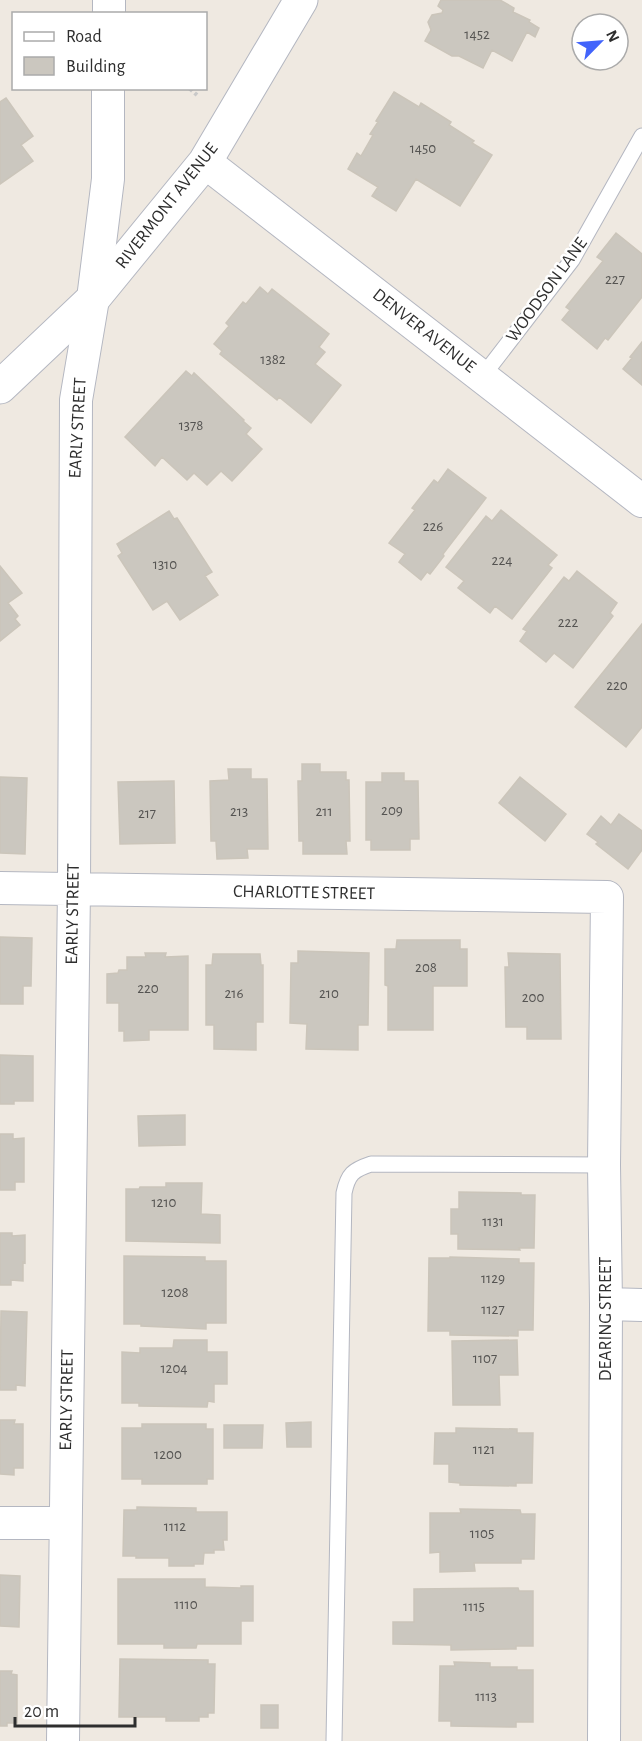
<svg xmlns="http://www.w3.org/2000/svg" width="642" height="1741" viewBox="0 0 642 1741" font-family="'Alegreya Sans',sans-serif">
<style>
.building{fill:#cbc7bf;stroke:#cbc5ba;stroke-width:1.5}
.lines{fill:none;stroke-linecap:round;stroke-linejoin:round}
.service-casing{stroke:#b4b7c1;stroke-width:17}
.minor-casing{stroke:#b4b7c1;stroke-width:34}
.secondary-casing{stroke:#b4b7c1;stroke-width:35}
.path{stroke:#c9c9c9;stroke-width:4;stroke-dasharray:4.5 3;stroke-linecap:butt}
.service{stroke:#fff;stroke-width:15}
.minor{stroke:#fff;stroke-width:32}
.secondary{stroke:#fff;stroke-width:33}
.labels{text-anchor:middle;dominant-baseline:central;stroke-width:5;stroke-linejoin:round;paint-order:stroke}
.number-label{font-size:15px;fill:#555452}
.street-label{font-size:18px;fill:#2e2e2e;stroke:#fff}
</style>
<rect width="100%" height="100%" fill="#efe9e1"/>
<!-- building -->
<path class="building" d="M441,0h59l14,8 -1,4 17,8 -1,2 10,6 -4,9 -8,-5 -15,29 -20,-11 -9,18 -24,-12h-7l-27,-15 6,-11 -3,-8 4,-7 10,-2 1,-3 -5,-4z
M394,92l25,15 2,-4 30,19 -2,3 25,16 -2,2 20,12 -32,51 -44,-27 -20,32 -24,-15 6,-9 -30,-18 9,-16 4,3 12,-21 -3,-1 8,-12 -2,-1z
M6,98l27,38 -12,9 12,16 -33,23v-82z
M616,233l26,21v43l-34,43 -3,-2 -8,11 -35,-29 8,-10 -4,-3 37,-46 -6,-4z
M260,287l8,7 4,-5 57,45 -10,13 6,5 -10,12 26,21 -30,38 -32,-26 -2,3 -57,-46 2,-3 -8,-7 15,-18 -3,-3 17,-21 3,2z
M642,342v43l-19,-16 9,-11 -2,-1z
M186,371l6,5 2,-3 50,47 -1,1 8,7 -5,6 16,15 -30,32 -11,-10 -14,14 -13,-12 -7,7 -25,-23 -7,9 -30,-29z
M448,469l38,29 -43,56 1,2 -14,18 -3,-2 -6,8 -22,-18 6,-8 -16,-11 26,-33 -3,-2 22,-28 4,3z
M501,510l56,45 -9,10 4,3 -40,51 -17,-13 -5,7 -32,-25 6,-7 -18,-14 40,-51 6,5z
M169,511l5,8 3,-1 35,54 -7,4 13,19 -38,25 -13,-19 -14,9 -35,-54 4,-3 -5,-9z
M0,566l22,27 -14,10 10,13 -3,3 5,6 -20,16z
M577,571l40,32 -7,10 3,3 -40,52 -19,-15 -8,9 -26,-21 7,-10 -4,-2 41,-52 5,4z
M642,624v103l-16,20 -51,-40z
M302,764h18v8h26v8h3l1,61h-4l1,13h-44v-13h-4l-1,-60h4z
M228,769h23v10h16l1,70h-21l1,9 -31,1 -1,-18h-5l-1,-60 19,-1z
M382,773h22v8h14l1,58h-9v11h-39v-10h-5v-58h16z
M0,777l27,1 -2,76 -25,-1z
M520,777l46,37 -21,27 -46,-38z
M174,781l1,62 -55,1 -2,-62z
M619,814l23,17v19l-14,19 -32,-25 2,-2 -11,-8 14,-18 10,9z
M0,937l32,1 -1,48h-8v18h-23z
M397,940h63v9h7v37h-34v44h-45v-44l-3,-1v-36h11z
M298,951l71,2 -1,72h-10v25l-52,-1 1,-25 -17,-1 1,-60h7z
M145,953h21l-1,4 23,-1v74h-39v10l-25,1v-10h-5v-28h-12v-29l11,-1 1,-3h8v-13h19z
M508,953l52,1 1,85h-34v-12h-21l-1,-60h4z
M213,954h47l1,11h2v57h-7v28l-42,-1v-24h-8v-60h6z
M0,1055l33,1v45h-19v3h-14z
M185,1115v30l-46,1 -1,-30z
M0,1134h13v5l11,-1v44h-9v8h-15z
M166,1183h36l-1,31 19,1v28l-94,-2v-52h13l1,-2h26z
M459,1192l62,1v2h14l-1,53h-15l1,2 -62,-1v-15h-7v-25h8z
M0,1233h12v3l13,-1v28l-2,-1v19l-12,-1v5h-11z
M124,1256l81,1v4h21v62h-20v6l-65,-3v-2h-17z
M450,1257l69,2v4h15l-1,67h-15v6l-68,-1v-4h-22l1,-73h21z
M1,1311l26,1 -2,74 -9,-1v5h-16z
M174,1340h33v12h20v32h-13v18l-6,-1 -1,6 -68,-1v-3h-17v-51l18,1v-5h33z
M517,1340l1,35h-19l1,30h-47l-1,-64z
M0,1420h15l-1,4h9v44h-9v7l-14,-1z
M311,1422v25h-24l-1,-24z
M142,1424h64v5h7v50h-6v5h-65v-5h-20v-51h20z
M224,1425h39l-1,23h-38z
M456,1428l61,1v4h16l-1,50h-16v3l-56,-1v-2l-11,-1v-18h-15l1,-31h21z
M137,1507l59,1v4h31v28h-4l1,10h-10v3h-10l-1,11h-9v2h-25v-8h-33v-2h-13l1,-46h13z
M460,1509l60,1 1,4h14l-1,45h-13v4h-47l1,8 -35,1v-20l-10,1v-40h31z
M0,1575l20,1 -1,51 -19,-1z
M118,1579h87v8l36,1v-2h12v35h-12v23h-44l-1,4h-32v-4h-46z
M518,1588l1,3h14v55h-17v3l-65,1v-5l-58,-1v-22h21v-33z
M120,1659l88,1v4h7l-1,49h-6v4h-9v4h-33v-4h-47z
M454,1662l36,1v4h27v3h16v52h-17v5l-65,-1v-5h-12l1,-55h15z
M0,1671h12l-1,3 6,1v48h-10v3h-7z
M261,1705h17v23h-17z"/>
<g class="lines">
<defs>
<path id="service" d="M482,377l90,-117 70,-124
M334,1741l10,-548c4,-19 9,-23 27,-29l233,1"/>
<path id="minor" d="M109,14v-14
M205,162l437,339
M0,888l607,9 -3,268 2,139 -2,437
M606,1304l36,1
M0,1523h65
M63,1741l11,-852 2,-489 17,-101 15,-120v-91"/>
<path id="secondary" d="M0,387l93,-88 112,-137 96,-162"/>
</defs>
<!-- service casing -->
<use href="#service" class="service-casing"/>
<!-- minor casing -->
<use href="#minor" class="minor-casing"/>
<!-- secondary casing -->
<use href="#secondary" class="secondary-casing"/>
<!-- path -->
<path class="path" d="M189,88l8,7"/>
<!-- service -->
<use href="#service" class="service"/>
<!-- minor -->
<use href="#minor" class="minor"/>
<!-- secondary -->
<use href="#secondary" class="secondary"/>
</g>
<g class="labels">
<!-- number labels -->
<g class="number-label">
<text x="477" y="34">1452</text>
<text x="423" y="148">1450</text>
<text x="615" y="279">227</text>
<text x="273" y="359">1382</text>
<text x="191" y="425">1378</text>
<text x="433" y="526">226</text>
<text x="502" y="560">224</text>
<text x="165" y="564">1310</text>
<text x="568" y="622">222</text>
<text x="617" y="685">220</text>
<text x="392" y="810">209</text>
<text x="239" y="811">213</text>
<text x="324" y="811">211</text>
<text x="147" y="813">217</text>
<text x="426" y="967">208</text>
<text x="148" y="988">220</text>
<text x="234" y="993">216</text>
<text x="329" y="993">210</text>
<text x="533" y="997">200</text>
<text x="164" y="1202">1210</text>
<text x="493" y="1221">1131</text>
<text x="493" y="1278">1129</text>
<text x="175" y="1292">1208</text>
<text x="493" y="1309">1127</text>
<text x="485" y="1358">1107</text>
<text x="174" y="1368">1204</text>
<text x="484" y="1449">1121</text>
<text x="168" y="1454">1200</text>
<text x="175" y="1526">1112</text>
<text x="482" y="1533">1105</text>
<text x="186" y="1604">1110</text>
<text x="474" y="1606">1115</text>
<text x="486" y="1696">1113</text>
</g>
<!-- street labels -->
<g class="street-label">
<text transform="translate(167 206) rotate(-52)">RIVERMONT AVENUE</text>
<text transform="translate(547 290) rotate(-54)">WOODSON LANE</text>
<text transform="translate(424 331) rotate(38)">DENVER AVENUE</text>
<text transform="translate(78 428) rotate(-87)">EARLY STREET</text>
<text transform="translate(304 893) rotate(1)">CHARLOTTE STREET</text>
<text transform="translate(73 914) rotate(-89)">EARLY STREET</text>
<text transform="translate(606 1319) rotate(-90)">DEARING STREET</text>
<text transform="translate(67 1400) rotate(-89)">EARLY STREET</text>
</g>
</g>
<!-- legend -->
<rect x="12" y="12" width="195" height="78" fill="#ffffff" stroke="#ababab" stroke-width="1.5"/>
<rect x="24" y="32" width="30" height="9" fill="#ffffff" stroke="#ababab" stroke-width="1.5"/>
<text x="66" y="42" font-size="18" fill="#2e2e2e">Road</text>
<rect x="24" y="57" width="30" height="18" fill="#cbc7bf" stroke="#ababab" stroke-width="1.5"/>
<text x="66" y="72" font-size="18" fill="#2e2e2e">Building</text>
<!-- north arrow -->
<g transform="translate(600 42) rotate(65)"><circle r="28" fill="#ffffff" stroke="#ababab" stroke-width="1.5"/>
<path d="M0-4.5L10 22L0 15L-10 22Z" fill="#4264fb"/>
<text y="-9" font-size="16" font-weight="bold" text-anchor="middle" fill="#2e2e2e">N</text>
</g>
<!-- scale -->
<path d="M15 1717v9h120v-9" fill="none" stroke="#2e2e2e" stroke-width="3"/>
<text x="24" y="1717" font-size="18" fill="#2e2e2e" stroke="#ffffff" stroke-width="4.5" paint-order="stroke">20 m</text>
</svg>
